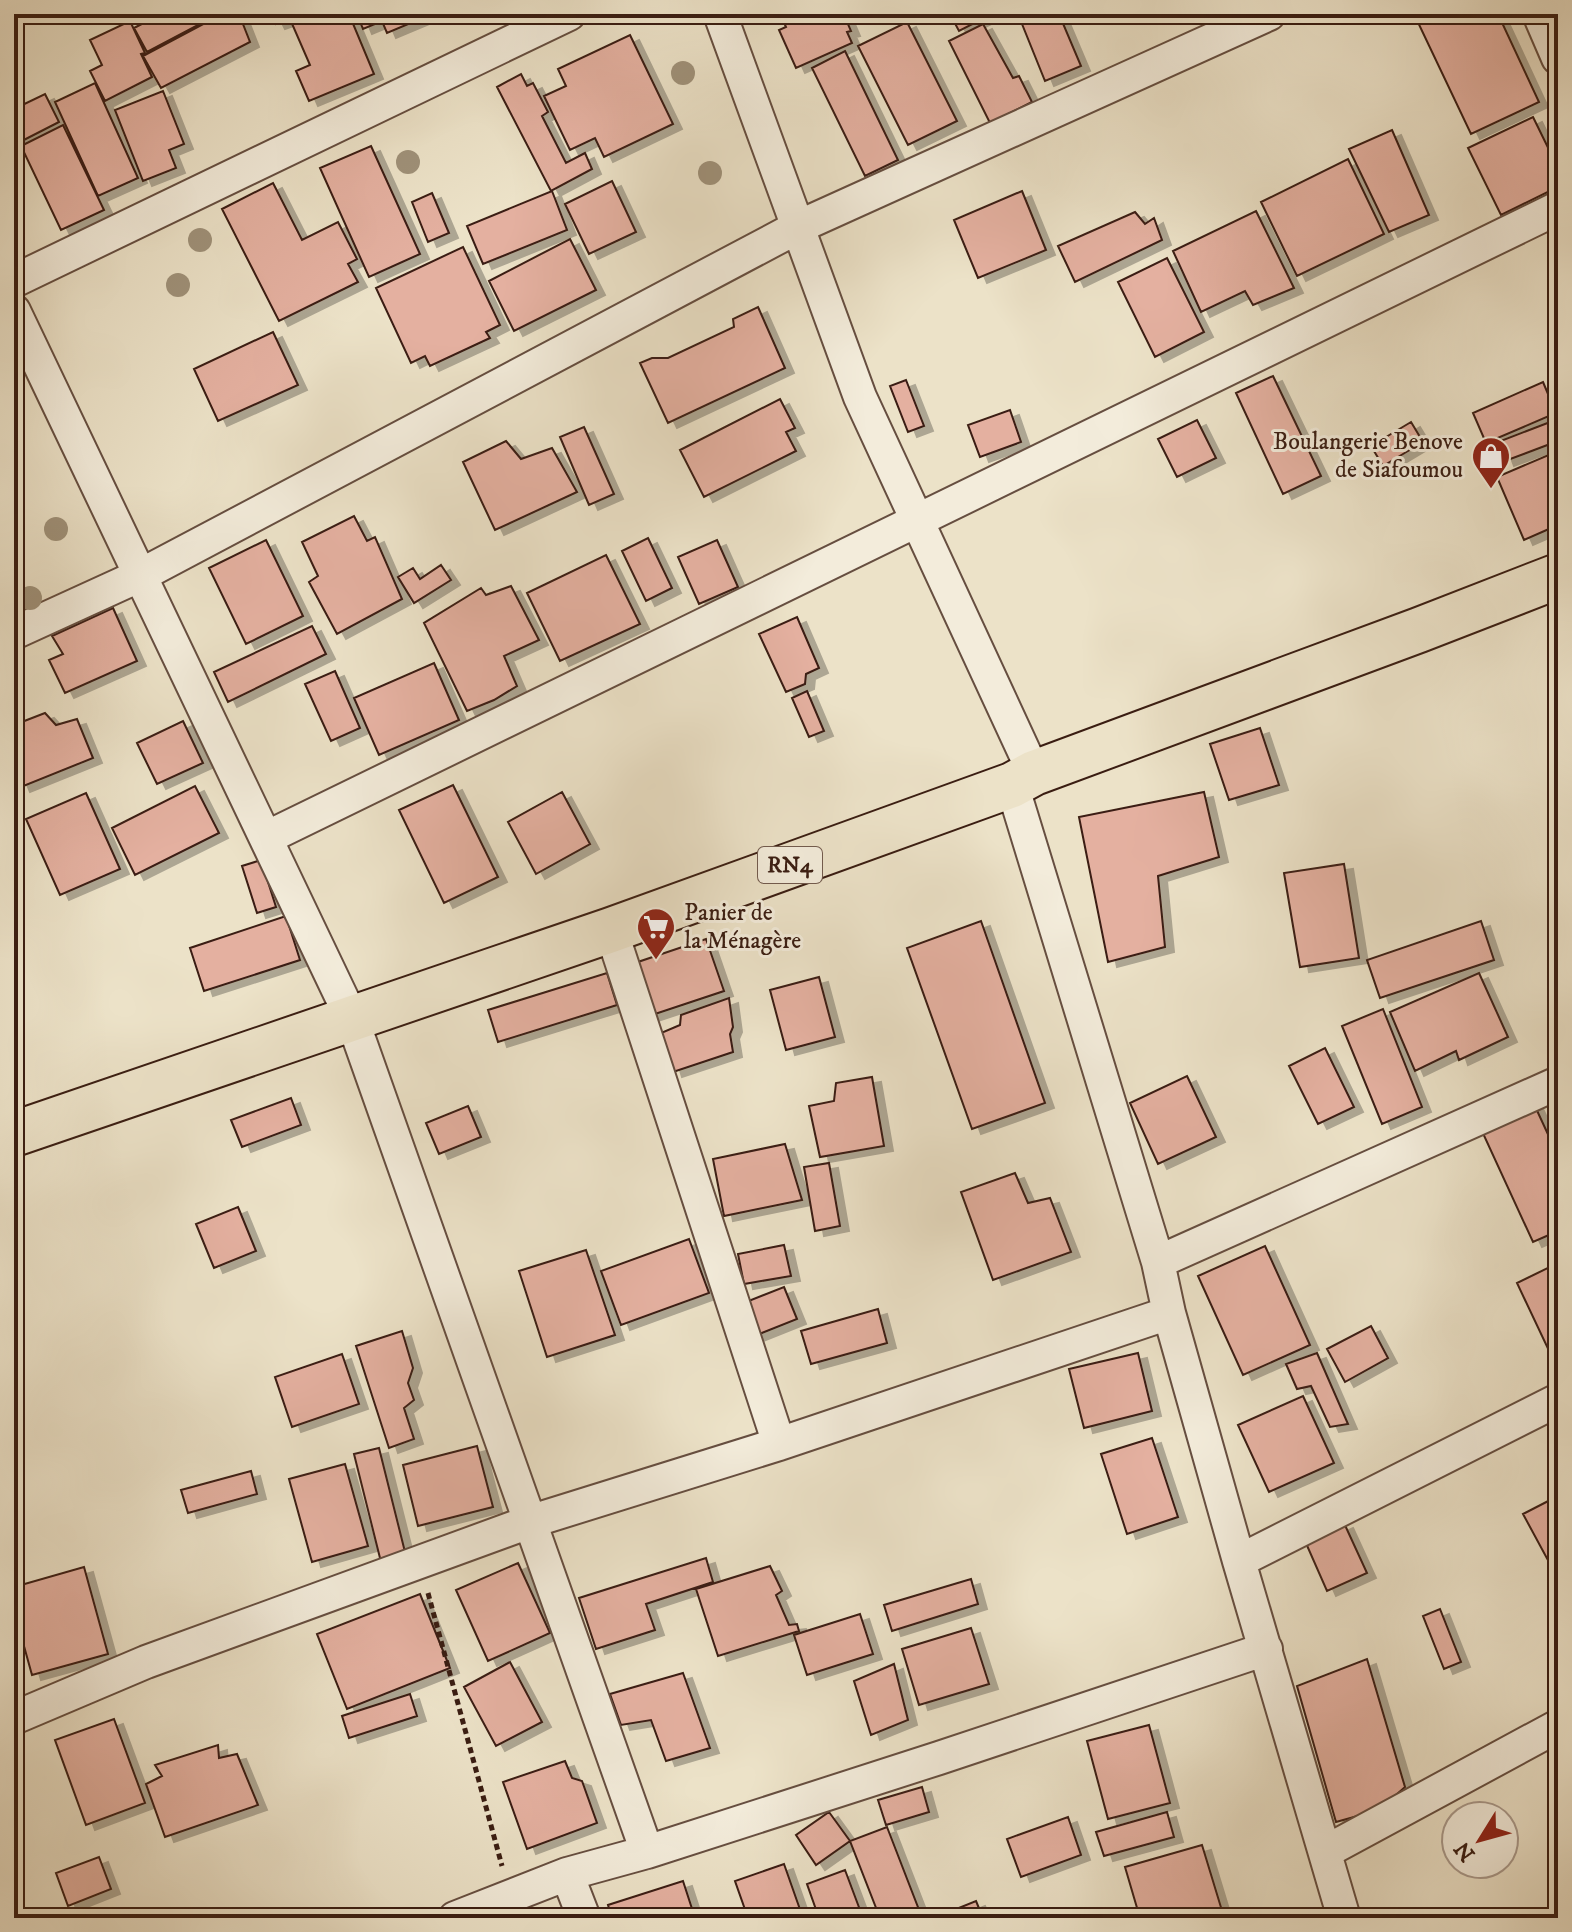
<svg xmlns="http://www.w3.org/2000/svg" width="1572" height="1932" viewBox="0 0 1572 1932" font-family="'IM FELL DW Pica',serif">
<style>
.building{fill:#e4b0a0;stroke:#3a1d12;stroke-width:2;filter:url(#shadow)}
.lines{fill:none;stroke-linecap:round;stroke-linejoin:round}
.minor-casing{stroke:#664e40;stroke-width:36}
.highway-casing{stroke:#3a1d12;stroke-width:48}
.path{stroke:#3a1d12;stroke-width:5;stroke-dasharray:6 4;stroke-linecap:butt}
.minor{stroke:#f3ecdb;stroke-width:32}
.highway{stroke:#ece2c8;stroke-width:44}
.tree{fill:#9f9179}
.labels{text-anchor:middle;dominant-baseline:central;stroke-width:6;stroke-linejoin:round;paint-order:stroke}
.shield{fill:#f3ecdb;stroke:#725b4e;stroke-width:2}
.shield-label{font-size:22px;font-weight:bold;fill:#3a1d12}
.poi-label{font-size:24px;fill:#3a1d12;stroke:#f3ecdb;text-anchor:end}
</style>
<defs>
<filter id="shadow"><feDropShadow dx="9" dy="5" stdDeviation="0" flood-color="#0004"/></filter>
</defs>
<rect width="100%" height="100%" fill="#ece2c8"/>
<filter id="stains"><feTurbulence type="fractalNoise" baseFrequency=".0025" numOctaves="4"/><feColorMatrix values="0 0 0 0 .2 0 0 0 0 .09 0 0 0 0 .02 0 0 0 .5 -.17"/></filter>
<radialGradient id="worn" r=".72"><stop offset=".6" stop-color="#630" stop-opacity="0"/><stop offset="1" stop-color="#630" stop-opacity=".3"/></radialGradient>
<!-- building -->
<path class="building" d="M161,14h58l-72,38 -13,-24z
M222,14h17l11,28 -89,46 -18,-32z
M271,14h78l25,60 -65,27 -13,-30 14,-6 -20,-46 -14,5z
M357,14h75l-45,19 -5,-12 -19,8z
M780,14h63l-3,1 2,4 3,-2 6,14 -4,1 5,11 -56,25 -17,-38 7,-3z
M950,14h42l-33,17z
M1018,14h41l22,52 -36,15z
M1414,14h84l41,88 -68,32z
M130,21l15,32 -4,1 11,23 -47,24 -15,-30 12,-6 -12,-25z
M907,22l50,99 -49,24 -50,-99z
M983,24l30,54 6,-2 13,26 -42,21 -41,-82z
M630,35l43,89 -69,33 -9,-19 -25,12 -26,-54 22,-10 -8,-17z
M845,51l53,109 -33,16 -53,-108z
M521,74l6,12 6,-3 15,29 -6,4 24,47 19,-10 7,16 -41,22 -54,-104z
M95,83l43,95 -40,18 -43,-94z
M163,91l21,53 -15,6 7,18 -33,13 -28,-71z
M45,94l14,28 -45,23v-36z
M1533,117l25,51v19l-57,28 -33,-67z
M63,125l41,85 -43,20 -40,-84z
M1392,130l37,85 -40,17 -40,-83z
M371,146l49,108 -51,23 -49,-109z
M1348,159l36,75 -87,42 -36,-74z
M612,181l24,51 -47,22 -24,-50z
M273,183l29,57 36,-18 19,37 -9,5 10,18 -79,39 -57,-112z
M552,191l15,39 -84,34 -16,-38z
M1022,191l24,59 -68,28 -24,-58z
M432,193l17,40 -21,9 -16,-40z
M1256,211l38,77 -41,17 -8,-14 -44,21 -28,-61z
M1135,212l10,12 9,-6 8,22 -87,42 -17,-36z
M570,239l26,51 -82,41 -25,-50z
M463,247l37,78 -14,7 4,6 -60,28 -5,-10 -14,7 -35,-75z
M1167,258l37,74 -49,25 -37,-75z
M758,307l27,61 -117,55 -28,-60 12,-5h16l66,-31 -1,-8z
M273,332l25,53 -80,36 -24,-52z
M1273,376l48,100 -38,18 -47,-101z
M906,380l18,46 -16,6 -18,-46z
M1543,382l13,31 -70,30 -13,-30z
M780,399l15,29 -9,4 10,19 -92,46 -24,-47z
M1010,410l11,32 -41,15 -12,-32z
M1558,419v22l-53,20 -7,-19z
M1197,420l19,38 -39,19 -19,-38z
M1411,422l12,20 -40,24 -12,-20z
M584,427l30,67 -25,11 -29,-68z
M506,441l15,18 31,-11 25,44 -82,38 -32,-68z
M1558,451v74l-34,15 -27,-63z
M354,516l13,25 8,-4 27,62 -65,35 -28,-52 9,-6 -16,-34z
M648,538l24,50 -26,13 -24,-50z
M266,540l37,76 -57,28 -37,-76z
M717,540l21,47 -39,17 -21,-47z
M606,555l34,69 -80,37 -33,-68z
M441,565l10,15 -37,23 -16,-26 15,-9 7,11z
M511,586l28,54 -35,16 13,30 -23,14 -27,11 -43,-88 57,-35 5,7z
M113,608l24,53 -72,32 -16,-33 14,-6 -11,-18z
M797,617l22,51 -13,6 -1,10 -19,8 -27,-58z
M312,626l14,28 -98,48 -14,-30z
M434,663l25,57 -80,35 -25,-57z
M335,671l25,57 -29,13 -26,-57z
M807,691l17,40 -15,6 -17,-39z
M45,713l11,12 21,-6 16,39 -72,29 -7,-17v-45z
M183,721l20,42 -46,21 -20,-41z
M1260,728l19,57 -50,15 -19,-56z
M453,785l45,92 -54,26 -45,-93z
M195,786l24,47 -84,42 -23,-47z
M562,792l28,52 -54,30 -28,-52z
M1204,792l15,65 -61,19 7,71 -57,15 -29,-145z
M86,793l34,76 -60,26 -34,-76z
M261,860l15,47 -19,6 -15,-47z
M1344,864l15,94 -59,9 -16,-94z
M286,916l14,44 -96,31 -14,-43z
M981,921l64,182 -73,26 -65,-181z
M1481,921l13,39 -114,38 -13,-38z
M706,939l18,52 -75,25 -17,-52z
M607,973l10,32 -119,37 -10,-32z
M1479,973l29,64 -49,23 -3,-9 -41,20 -25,-59z
M819,977l16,60 -49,13 -16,-60z
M729,998l4,29 -3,7 3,18 -60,20 -12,-39 19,-8 1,-10z
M1383,1009l39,98 -40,17 -40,-98z
M1325,1048l29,59 -36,17 -29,-58z
M1187,1076l29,61 -58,27 -28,-61z
M872,1077l12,69 -64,11 -11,-51 25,-5 2,-18z
M291,1098l10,27 -59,22 -11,-27z
M1534,1104l24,52v75l-25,11 -52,-113z
M468,1106l13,31 -42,17 -13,-31z
M785,1144l17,56 -78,16 -11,-57z
M829,1163l11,63 -25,5 -11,-64z
M1015,1173l13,30 22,-5 21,54 -78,28 -32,-88z
M238,1207l18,44 -42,17 -18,-44z
M689,1239l20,54 -88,32 -20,-54z
M784,1245l7,31 -47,8 -6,-30z
M1265,1246l45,99 -67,30 -45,-99z
M586,1250l29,85 -68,22 -28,-86z
M1558,1263v89l-7,3 -34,-72z
M784,1287l13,32 -48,19 -13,-32z
M878,1309l9,34 -76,21 -10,-33z
M1371,1326l17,32 -43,24 -18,-33z
M402,1331l11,37 -5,15 6,17 -10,8 10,31 -25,9 -33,-102z
M1138,1353l14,58 -68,17 -15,-59z
M1317,1353l31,71 -18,3 -19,-41 -14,3 -11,-25z
M342,1354l17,50 -67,23 -17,-50z
M1303,1396l31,67 -65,29 -31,-67z
M1152,1438l26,79 -51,17 -26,-80z
M477,1446l16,61 -75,19 -15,-61z
M379,1448l27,108 -25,6 -27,-108z
M345,1464l23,82 -56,16 -23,-83z
M251,1471l6,23 -69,19 -7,-23z
M1558,1496v64l-8,4 -27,-50z
M1344,1523l23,50 -40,18 -22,-50z
M706,1558l7,24 -67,22 9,26 -59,19 -17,-51z
M518,1563l32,70 -62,28 -32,-71z
M770,1566l12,25 -6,4 13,30 8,-1 2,7 -81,25 -22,-67z
M84,1567l24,87 -76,21 -18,-65v-23z
M971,1579l7,25 -86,27 -8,-26z
M420,1594l30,74 -103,41 -30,-75z
M1440,1609l21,53 -17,7 -21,-53z
M860,1614l13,40 -66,21 -13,-40z
M971,1628l18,56 -70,21 -17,-56z
M1367,1659l38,128 -26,23 -43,12 -39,-136z
M510,1662l32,60 -46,24 -32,-59z
M894,1664l14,56 -37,15 -17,-54z
M683,1673l27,75 -44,13 -15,-41 -30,5 -11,-31z
M410,1694l7,22 -68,22 -7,-22z
M114,1719l31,84 -59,22 -31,-85z
M1149,1725l21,78 -62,16 -21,-78z
M218,1745l1,13 18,-4 21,51 -93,32 -19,-53 16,-8 -7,-11z
M565,1761l7,17 10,3 15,42 -70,26 -24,-67z
M922,1787l7,25 -43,13 -8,-25z
M829,1812l21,29 -34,24 -20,-30z
M1167,1812l7,25 -70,19 -8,-24z
M1068,1817l13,38 -60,22 -14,-38z
M887,1827l34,88 -7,3h-34l-30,-77z
M1202,1845l21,69 -14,4h-69l-15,-51z
M99,1857l12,32 -43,17 -12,-33z
M784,1864l19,54h-55l-13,-37z
M845,1870l18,48h-44l-12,-34z
M683,1881l12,37h-83l-4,-13z
M976,1901l7,17h-49z"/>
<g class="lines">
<defs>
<path id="minor" d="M720,14l140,383 174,376
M1539,14l19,44
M14,281l555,-267
M14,311l338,708 295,833
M14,633l127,-58 657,-348 471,-213
M1012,785l146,477 11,51 70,248 105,357
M266,838l1292,-630
M611,930l168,514
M1158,1262l400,-179
M1239,1561l319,-161
M14,1718l132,-56 386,-141 247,-77 390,-131
M1325,1852l233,-126
M567,1874l17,44
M455,1918l112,-44 80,-22 292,-94 327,-109"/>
<path id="highway" d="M14,1134l597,-204 401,-145 22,-12 385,-143 139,-54"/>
</defs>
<!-- minor casing -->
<use href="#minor" class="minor-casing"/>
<!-- highway casing -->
<use href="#highway" class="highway-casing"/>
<!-- path -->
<path class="path" d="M428,1593l74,273"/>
<!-- minor -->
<use href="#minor" class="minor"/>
<!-- highway -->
<use href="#highway" class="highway"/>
</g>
<!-- trees -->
<g class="tree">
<circle cx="683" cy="73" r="12"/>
<circle cx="408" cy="162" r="12"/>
<circle cx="710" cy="173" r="12"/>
<circle cx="200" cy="240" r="12"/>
<circle cx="178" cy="285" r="12"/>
<circle cx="56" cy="529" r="12"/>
<circle cx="30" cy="598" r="12"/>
</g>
<!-- icons -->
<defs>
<symbol id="shop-pin" viewBox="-11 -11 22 30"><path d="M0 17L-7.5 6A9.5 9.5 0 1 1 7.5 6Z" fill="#8f2418" stroke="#f3ecdb"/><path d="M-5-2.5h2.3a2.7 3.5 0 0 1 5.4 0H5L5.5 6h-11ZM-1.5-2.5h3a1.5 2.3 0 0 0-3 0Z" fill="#fff"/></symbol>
<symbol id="supermarket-pin" viewBox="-11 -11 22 30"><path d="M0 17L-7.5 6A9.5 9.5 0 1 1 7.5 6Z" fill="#8f2418" stroke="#f3ecdb"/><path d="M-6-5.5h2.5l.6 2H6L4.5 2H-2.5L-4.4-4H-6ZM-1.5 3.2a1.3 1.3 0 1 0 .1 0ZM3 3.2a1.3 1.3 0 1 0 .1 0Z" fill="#fff"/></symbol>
</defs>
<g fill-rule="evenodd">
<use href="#shop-pin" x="1469" y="434" width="44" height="60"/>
<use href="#supermarket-pin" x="634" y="905" width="44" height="60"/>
</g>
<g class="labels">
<!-- shield labels -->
<rect class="shield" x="758" y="847" width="64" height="36" rx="6"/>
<g class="shield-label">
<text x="790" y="865">RN4</text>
</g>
<!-- poi labels -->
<g class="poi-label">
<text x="1463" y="442">Boulangerie Benove<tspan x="1463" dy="28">de Siafoumou</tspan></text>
<text x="684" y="913" text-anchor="start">Panier de<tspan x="684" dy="28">la Ménagère</tspan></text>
</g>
</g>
<!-- margin -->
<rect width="1572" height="1932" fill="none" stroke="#ece2c8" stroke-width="48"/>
<rect x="16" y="16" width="1540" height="1900" fill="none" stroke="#3a1d12" stroke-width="4"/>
<rect x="24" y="24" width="1524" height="1884" fill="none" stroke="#3a1d12" stroke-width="2"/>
<!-- north arrow -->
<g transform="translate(1480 1840) rotate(233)"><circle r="38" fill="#f3ecdb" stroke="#a9998b" stroke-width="2"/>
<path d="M0-6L14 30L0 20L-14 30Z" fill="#8f2418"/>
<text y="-12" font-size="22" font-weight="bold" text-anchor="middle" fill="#3a1d12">N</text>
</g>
<rect width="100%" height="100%" filter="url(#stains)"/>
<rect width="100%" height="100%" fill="url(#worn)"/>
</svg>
